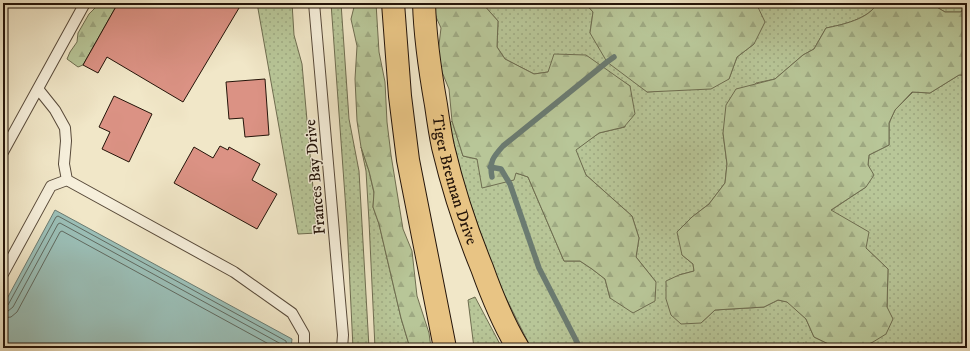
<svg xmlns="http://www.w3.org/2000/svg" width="970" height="351" viewBox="0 0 970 351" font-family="'IM FELL DW Pica',serif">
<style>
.grass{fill:url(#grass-dots);stroke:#6e6d50}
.forest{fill:url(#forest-firs);stroke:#6e6d50}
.water{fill:#9bbfb7;stroke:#6b7b71}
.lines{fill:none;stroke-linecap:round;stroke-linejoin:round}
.shore{stroke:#606a60;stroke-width:1}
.stream{stroke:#6b7b71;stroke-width:5.5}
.building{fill:#db9284;stroke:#241409}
.lane-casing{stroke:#574939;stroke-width:12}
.primary-casing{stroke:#241409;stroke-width:24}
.lane{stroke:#f6efdb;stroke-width:10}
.primary{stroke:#e8c484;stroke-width:22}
.labels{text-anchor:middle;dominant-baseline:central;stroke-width:3;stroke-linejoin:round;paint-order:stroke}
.street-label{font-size:16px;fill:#241409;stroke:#f6efdb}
</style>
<defs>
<pattern id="grass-dots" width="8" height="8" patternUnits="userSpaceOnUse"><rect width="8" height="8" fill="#b8c698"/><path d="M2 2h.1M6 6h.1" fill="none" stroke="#9ea982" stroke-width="1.8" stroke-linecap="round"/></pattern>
<pattern id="forest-firs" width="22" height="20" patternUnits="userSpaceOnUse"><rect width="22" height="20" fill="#b8c698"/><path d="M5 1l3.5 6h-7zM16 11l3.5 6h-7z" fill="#9ea982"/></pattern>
</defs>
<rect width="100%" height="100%" fill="#f1e7c8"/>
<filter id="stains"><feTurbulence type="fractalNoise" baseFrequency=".005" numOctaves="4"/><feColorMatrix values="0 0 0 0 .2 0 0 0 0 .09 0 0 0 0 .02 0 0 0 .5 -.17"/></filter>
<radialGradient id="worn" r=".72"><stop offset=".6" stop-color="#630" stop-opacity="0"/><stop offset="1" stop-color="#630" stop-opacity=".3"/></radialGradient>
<!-- grass -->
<path class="grass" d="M257,3h35l2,32 8,29 15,169 -19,1z
M331,3h10l8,116 10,52 10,177h-16l-6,-124z
M482,3h103l8,9 -3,21 57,59 14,-1 68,-12 8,-22 17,-13 2,-41h121c-7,16 -36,22 -51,25l-12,21 -11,6 -28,24 -19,4 -33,50 4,31 -2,19 -16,21 -17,13 -10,38 11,9 1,7 -15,4 22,48 14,-13 49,-3 14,-7 10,2 18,17 8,18 23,11h-23l-11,-5 -1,5h-271l-35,-70 -32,-93 -15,-61 3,-3 11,35 14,3 51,18 36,84h16l12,8 13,10 5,19 46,-16 -20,-25 3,-19 -7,-22 -46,-41 -11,-25 24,-17 26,-6 5,-41 -20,-13 -62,-1 -14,2 -29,-15 -8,-12 1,-26z
M930,3h37l-6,9h-16z
M959,75h8v273h-107l13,-6 14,-35 1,-38 -22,-21 -36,-37 36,-24 3,-32 20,-10v-22l6,-13 18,-18 17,1z
M361,147l8,24 5,22 -1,14 6,17 22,94 9,30h-35l-6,-127 -3,-50z
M475,297l27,51h-28l-6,-48z"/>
<!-- forest -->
<path class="forest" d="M98,3h20l-35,62 -5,2 -11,-8 3,-7 7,-10 1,-9 11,-19 6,-6z
M355,3h21l3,49 6,30 2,40 4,33 12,74 9,22 5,45 12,37 2,15h-21l-9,-30 -22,-94 -6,-17 1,-15 -5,-21 -8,-24 -4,-26 -2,-42 2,-33 -6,-27z
M435,3h47l16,18 -1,26 8,12 29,15 14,-2 6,-18 32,1 44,31 5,28 -11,13 -25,6 -23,17 10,25 46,41 7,22 -3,19 20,25 -1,19 -22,12 -23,-15 -5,-19 -13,-10 -12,-8h-16l-36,-84 -12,-4 -2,7 -32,8 -5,-29 -14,-3 -11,-35 -3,-32 -7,-17 -4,-19 3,-25 -9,-20z
M585,3h171l9,19 -11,22 -17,13 -8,22 -18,10 -64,3 -40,-30 -17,-29 3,-21z
M877,3h53l15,9h16l6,-9v72h-8l-29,18 -18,-1 -17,18 -6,13v22l-20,10 -1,10 6,10 -8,12 -35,23 38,22 -3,16 22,21 -1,38 6,12 -7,15 -13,8 -13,6h-23l-23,-11 -8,-18 -19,-17 -9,-2 -14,7 -49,3 -14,13 -20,1 -10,-9 -5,-16v-18l13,-6 15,-4 -1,-7 -11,-9 -5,-23 15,-15 17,-13 16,-21 2,-19 -4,-31 3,-28 10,-16 39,-10 28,-24 11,-6 12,-21c15,-3 44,-9 51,-25z"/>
<!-- water -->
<path class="water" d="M55,210l237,129 -1,9h-288v-42z"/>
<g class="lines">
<!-- shore -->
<path class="shore" d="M3,307l5,-2 48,-88 2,-1 228,125 1,7
M3,312l5,-1 5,-4 45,-83 2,-1 221,121 1,4
M3,318l8,-1 6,-5 43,-80 2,-1 214,117"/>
<!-- stream -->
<path class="stream" d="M490,167l11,2 9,15 29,84 41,80
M492,177c-3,-15 1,-20 11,-31l104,-84 7,-5"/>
</g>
<!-- building -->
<path class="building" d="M118,3h124l-59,99 -76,-45 -9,16 -15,-8z
M265,79l4,56 -24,2 -2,-19 -14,1 -3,-37z
M114,96l38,18 -23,48 -27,-13 8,-17 -11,-5z
M220,146l8,4 1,-3 31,17 -8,16 25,14 -20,35 -83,-46 20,-36 19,11z"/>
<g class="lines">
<defs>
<path id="lane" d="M314,3l29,332 -1,13
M39,90l16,20 10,18 1,13 -2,23 3,16 167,92 58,41 12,21v14
M3,152l82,-149
M3,274l48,-88 16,-6"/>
<g id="primary">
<path d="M393,3l7,93 8,64 37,188"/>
<path id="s1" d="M424,3c1,34 6,68 12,102 2,14 4,28 7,42 10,42 23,82 39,121 10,28 21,55 36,80"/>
</g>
</defs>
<!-- lane casing -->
<use href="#lane" class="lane-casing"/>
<!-- primary casing -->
<use href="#primary" class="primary-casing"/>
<!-- lane -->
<use href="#lane" class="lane"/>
<!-- primary -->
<use href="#primary" class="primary"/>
</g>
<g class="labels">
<!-- street labels -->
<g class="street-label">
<text transform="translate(315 177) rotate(-95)">Frances Bay Drive</text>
<text stroke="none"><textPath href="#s1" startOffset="180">Tiger Brennan Drive</textPath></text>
</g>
</g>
<!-- margin -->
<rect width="970" height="351" fill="none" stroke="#f1e7c8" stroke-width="16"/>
<rect x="4" y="4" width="962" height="343" fill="none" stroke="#241409" stroke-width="2"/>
<rect x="8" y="8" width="954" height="335" fill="none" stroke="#241409"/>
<rect width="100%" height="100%" filter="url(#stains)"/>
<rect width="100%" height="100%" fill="url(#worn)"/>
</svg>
